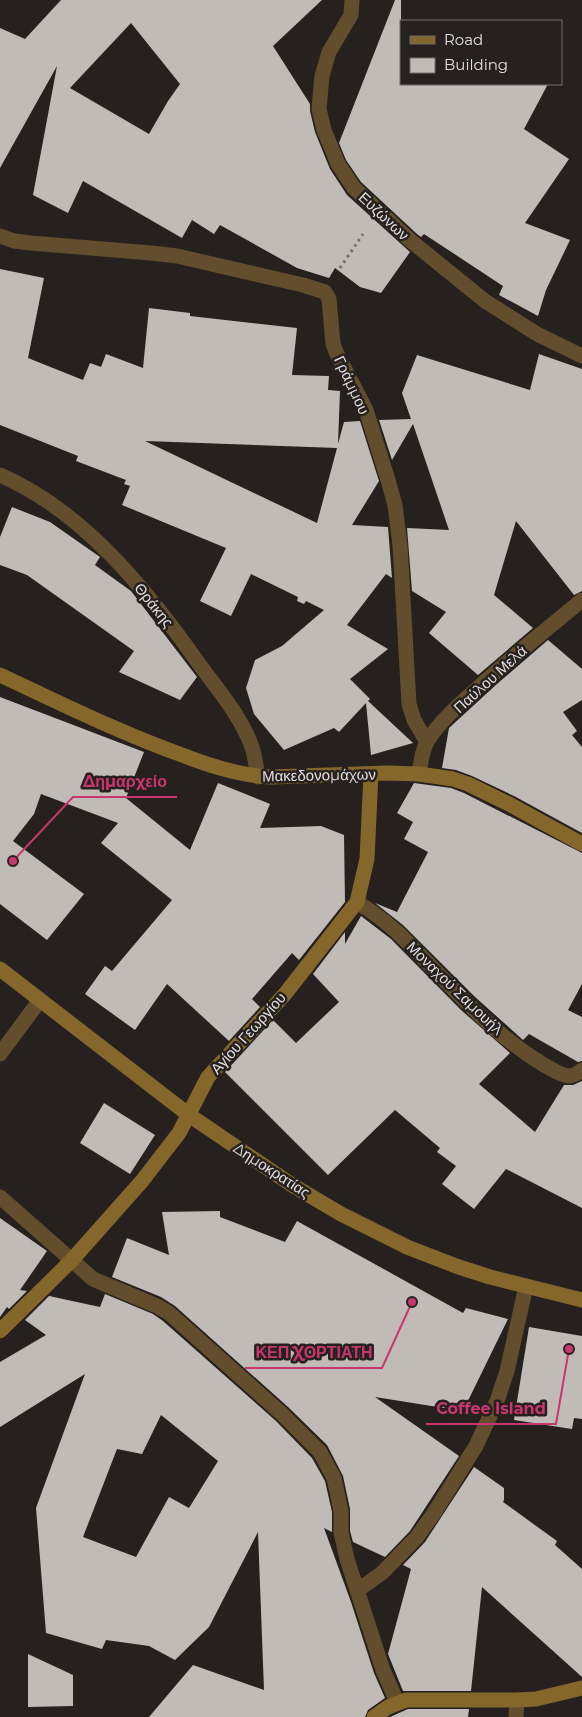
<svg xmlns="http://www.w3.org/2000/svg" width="582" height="1717" viewBox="0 0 582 1717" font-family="Montserrat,sans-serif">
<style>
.building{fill:#c1bbb7;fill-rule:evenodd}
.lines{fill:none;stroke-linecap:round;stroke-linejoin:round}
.path{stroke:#726d6c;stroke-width:3;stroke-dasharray:2.5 4;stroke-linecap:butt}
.lane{stroke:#624e2c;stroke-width:15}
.street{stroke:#624e2c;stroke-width:15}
.secondary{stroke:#85672c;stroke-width:15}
.labels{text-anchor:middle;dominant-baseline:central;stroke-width:5;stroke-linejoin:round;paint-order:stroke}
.street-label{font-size:15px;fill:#e3dfde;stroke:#26211f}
.leader{fill:none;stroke:#c7366f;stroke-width:2}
.callout-dot{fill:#c7366f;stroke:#26211f;stroke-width:2}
.callout-label{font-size:16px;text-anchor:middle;font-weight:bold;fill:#c7366f;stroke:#26211f;stroke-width:5;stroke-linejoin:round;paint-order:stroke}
</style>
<rect width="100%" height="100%" fill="#26211f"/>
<!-- building -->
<path class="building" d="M61,0h261l-49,46 37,58v7l5,21 15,37 17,26 63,57 -29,41 -21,-6 -25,-19 -6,10 -32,-10 -77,-43 -6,9 -22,-14 -10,18 -99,-57 -15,32 -35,-18 24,-129 -57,102v-140l25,11zM131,23l49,61 -12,17 -19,33 -79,-46z
M395,0h6v84h147l-24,45 45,30 -44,64 45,17 -24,50 -8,26 -39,-21 4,-9 -79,-52 -3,3 -4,-3 -56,-52 -15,-22 -7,-17z
M0,269l44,9 -16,80 55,22 7,-17 11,4 5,-13 37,14 6,-60 41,5v3l107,12 -5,47 37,1 -1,14 12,1 -2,53 6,-22 16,-1 19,60 -27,44 36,2 4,51 -6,-4 -39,51 41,24 -38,30 20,20 -2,2 45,42 -42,12 -5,-52 -27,29 -5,-4 -50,22 -30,-36 -8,-26 9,-28 27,-14 42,-36 -18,-9 -2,3 -7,-3 1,-4 -47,-23 -20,42 -31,-15 26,-53 -104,-43 8,-19 -6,-2 2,-4 -50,-19 2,-5 -78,-31zM145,441l192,7 -20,75z
M539,354l43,15v222l-8,4 -58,-74 -22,74 39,33 -55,47 -49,-42 17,-21 -34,-21 -5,-63 42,2 -36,-106 -21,36 -13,-40 32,-1 -9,-26 15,-38 113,35z
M12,507l38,15 50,35 -5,8 36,26 66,86 -17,23 -61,-28 15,-21 -107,-76 -27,-10v-28z
M548,640l34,29v31l-19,12 14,19 -5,4 10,12v86l-68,-37 -42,-20 -16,-6 -14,-2 7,-40 49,-45z
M0,697l144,55 -18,46 64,52 28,-67 52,21 -10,24 61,-2 23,9 1,67 -46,58 -7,-7 -40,46 8,8 -31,34 -62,-57 -32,46 -50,-36 20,-28 7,5 60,-71 -71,-57 17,-20 -77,-29 -7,20 -21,27 71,53 -37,46 -47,-36z
M414,783l37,5 13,5 118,60v131l-14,26 14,7v44l-4,1 -49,-28 -6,6 -49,-44 -71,-71 -28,-22 22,9 31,-60 -24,-13 9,-17 -16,-9z
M361,916l30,23 70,71 49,43 -31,31 56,48 29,-47h9l9,-4v127l-76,-39 -32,40 -32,-25 14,-18 -19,-14 3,-4 -45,-38 -67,65 -103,-103 48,-52 23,23 43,-41 -26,-28 32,-42v12z
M104,1103l51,32 -25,39 -50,-31z
M220,1211v6l65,25 12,-21 166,92 3,-5 42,11 -45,92 -88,-14 84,59 -49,75 -25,26 -32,-15 -3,-11v-22l-7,-33 -16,-31 -39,-38 -113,-101 -14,-9 -49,-20 15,-39 42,17 -7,-43z
M0,1218l47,33 -27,39 7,1 -18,18 -2,-2 -7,10z
M105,1294l48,20 10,7 113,100 36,37 13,23 7,31v20l-8,-4 27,74 23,71 11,25 -17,12 -3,7h-216l44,-52 71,25 -6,-158 -49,95 -34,33 -26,-14 -43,-6 -4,9 -56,-16 -10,-125 49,-134 -85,53v-65l46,-27 -21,-15 24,-24 51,11zM161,1415l57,46 -29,47 -20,-11 -33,60 -53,-20 34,-88 25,5z
M529,1327l53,9v83l-8,-1 -2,11 -58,-9z
M474,1467l30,21v12l-1,2 54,39 -2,4 27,24v108l-100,-90 -11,104h-68l-15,-37 23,-85 -8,-4 22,-23z
M28,1654l45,21v31l-45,1z
M408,1709h61l-1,8h-78z"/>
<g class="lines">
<!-- path -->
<path class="path" d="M340,268l23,-34"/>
<!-- lane -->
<path class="lane" d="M516,1717l1,-17"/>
<!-- street -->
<path class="street" d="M352,0l-1,15 -22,37 -7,24 -3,33 5,21 14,34 16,24 57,53 74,60 52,33 45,22
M0,236l14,5 17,2 120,10 26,3 126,29 22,7 4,7 4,45 4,10 29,56 22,70 7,25 5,40 9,159 5,16 13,22
M0,475c83,36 146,114 197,186 20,28 43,53 55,86 3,9 4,20 6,30
M419,774c2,-12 3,-24 9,-34 13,-20 33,-37 51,-53 33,-30 68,-58 103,-87
M357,902c14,9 28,19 40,30 48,46 90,99 147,133 8,4 16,10 25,11 5,0 9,-3 13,-6
M0,1054l40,-54
M0,1197l93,82 64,27 12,7 113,101 38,38 14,26 7,33v21l6,27 36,111 14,32
M358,1590l24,-17 35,-36 17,-24 42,-67 21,-45 10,-30 19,-85"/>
<!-- secondary -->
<path class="secondary" d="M0,675c60,28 120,58 182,80 28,11 59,21 89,22l116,-4 32,1 34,5 15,5 41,20 73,40
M0,969l189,146 103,70 49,29 66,33 49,19 34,11 92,23
M0,1331l71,-70 71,-80 37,-48 29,-56 77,-83 72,-92 10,-43 4,-85
M374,1717l14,-10 18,-7h111l19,-1 46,-11"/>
</g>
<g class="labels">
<!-- street labels -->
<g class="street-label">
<text transform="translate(384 216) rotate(43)">Ευζώνων</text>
<text transform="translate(352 385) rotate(65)">Γράμμου</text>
<text transform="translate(154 605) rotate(51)">Θράκης</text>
<text transform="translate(490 679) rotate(-42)">Παύλου Μελά</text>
<text transform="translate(319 775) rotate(-1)">Μακεδονομάχων</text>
<text transform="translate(455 988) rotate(44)">Μοναχού Σαμουήλ</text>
<text transform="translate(248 1033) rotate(-48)">Αγίου Γεωργίου</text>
<text transform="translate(272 1170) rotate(33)">Δημοκρατίας</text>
</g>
</g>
<!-- callouts -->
<path class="leader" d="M13 861L73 797H177M412 1302L382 1368H245M569 1349L556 1424H426"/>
<g class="callout-dot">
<circle cx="13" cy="861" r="5"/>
<circle cx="412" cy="1302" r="5"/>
<circle cx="569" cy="1349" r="5"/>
</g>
<g class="callout-label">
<text x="125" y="787">Δημαρχείο</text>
<text x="314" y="1358">ΚΕΠ ΧΟΡΤΙΑΤΗ</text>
<text x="491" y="1414">Coffee Island</text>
</g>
<!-- legend -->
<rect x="400" y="20" width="162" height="65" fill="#26211f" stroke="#726d6b"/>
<rect x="410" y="36" width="25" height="8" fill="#85672c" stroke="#726d6b"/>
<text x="444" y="45" font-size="15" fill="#e3dfde">Road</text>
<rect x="410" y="58" width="25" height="15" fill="#c1bbb7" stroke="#726d6b"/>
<text x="444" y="70" font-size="15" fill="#e3dfde">Building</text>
</svg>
